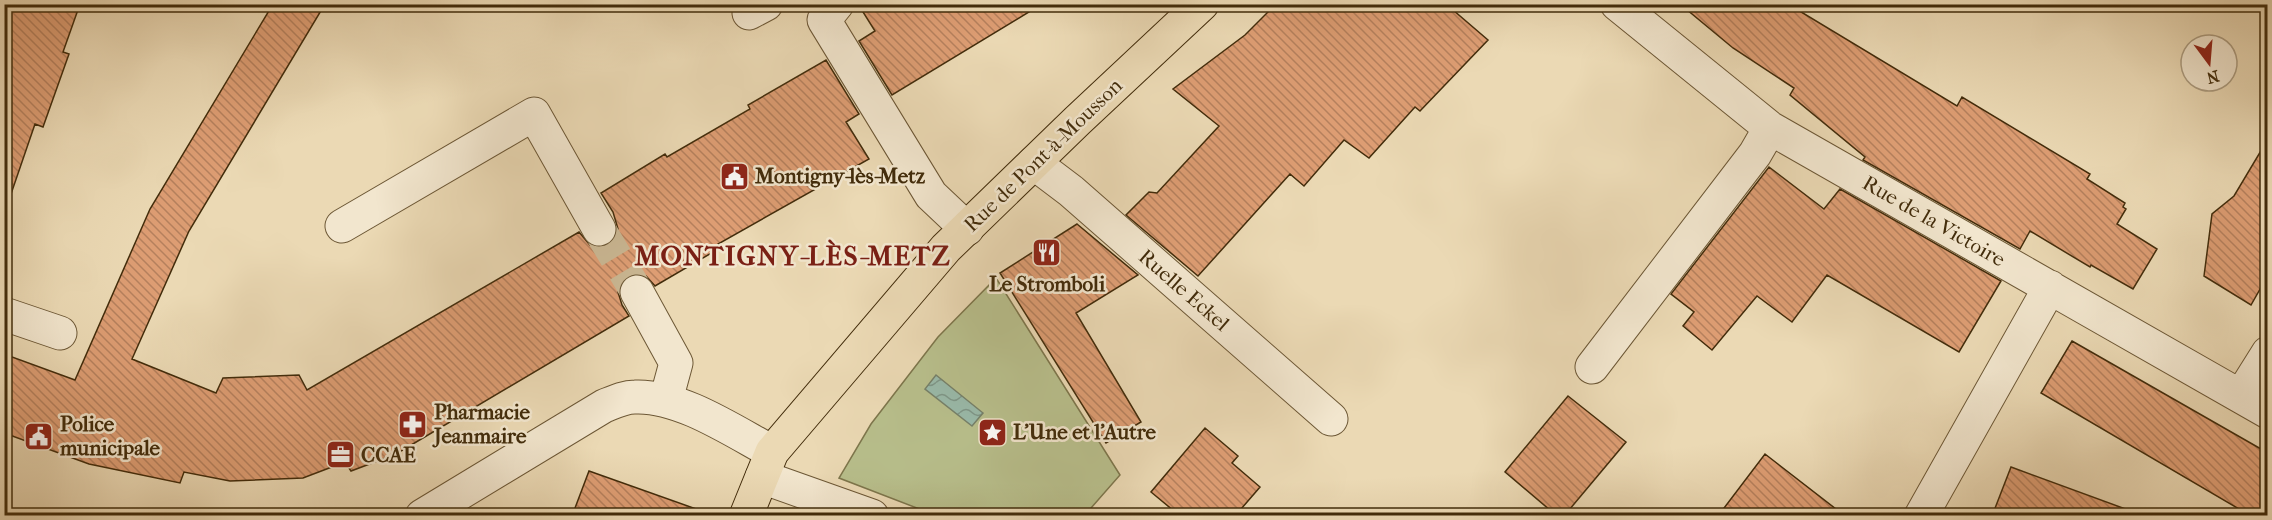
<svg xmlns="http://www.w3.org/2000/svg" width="2272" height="520" viewBox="0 0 2272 520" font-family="'IM FELL French Canon',serif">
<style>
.green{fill:#b8bf8c;stroke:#7d764c;stroke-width:1.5}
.water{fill:url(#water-waves);stroke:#76816a;stroke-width:1.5}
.building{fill:url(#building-back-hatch);stroke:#422c0b;stroke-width:1.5}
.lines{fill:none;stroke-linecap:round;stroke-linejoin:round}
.minor-tunnel{stroke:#c9b692;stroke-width:33;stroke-dasharray:33 16;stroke-linecap:butt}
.minor-casing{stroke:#6c5735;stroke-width:35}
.major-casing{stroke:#422c0b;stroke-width:35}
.minor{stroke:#f2e6ce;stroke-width:33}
.major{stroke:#ebd9b4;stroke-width:33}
.labels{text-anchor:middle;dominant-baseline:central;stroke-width:5;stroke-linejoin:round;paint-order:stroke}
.street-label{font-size:21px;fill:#422c0b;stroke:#f2e6ce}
.poi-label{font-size:21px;font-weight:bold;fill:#422c0b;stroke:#f2e6ce;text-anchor:start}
.district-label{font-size:27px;font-weight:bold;letter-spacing:1.5px;fill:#7a1f14;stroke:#f2e6ce}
</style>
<defs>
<pattern id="water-waves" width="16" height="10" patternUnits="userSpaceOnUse" patternTransform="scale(1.5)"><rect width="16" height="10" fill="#99baaa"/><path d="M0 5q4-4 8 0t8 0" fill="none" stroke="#7e9789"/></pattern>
<pattern id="building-back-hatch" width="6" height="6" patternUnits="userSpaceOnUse" patternTransform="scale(1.5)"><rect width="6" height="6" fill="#dd9d73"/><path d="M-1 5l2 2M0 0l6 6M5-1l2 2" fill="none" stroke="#b5805d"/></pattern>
</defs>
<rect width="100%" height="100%" fill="#ebd9b4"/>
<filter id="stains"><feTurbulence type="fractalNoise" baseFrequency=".00333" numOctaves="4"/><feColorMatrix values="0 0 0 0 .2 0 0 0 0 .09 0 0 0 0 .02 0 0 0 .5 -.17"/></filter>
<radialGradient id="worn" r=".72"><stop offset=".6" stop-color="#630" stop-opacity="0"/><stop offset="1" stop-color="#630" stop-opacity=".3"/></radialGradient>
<!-- green -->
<path class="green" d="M996,278l124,197 -36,41 -149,-1 -96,-37 32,-54 67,-87z"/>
<!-- water -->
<path class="water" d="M936,375l47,38 -11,13 -47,-37z"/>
<!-- building -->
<path class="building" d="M4,4h76l-17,48 6,2 -26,73 -8,-3 -24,70 -7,-1z
M273,4h52l-136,227 -57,128 84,34 7,-15 76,-3 8,15 272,-158 11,13 9,3 9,-2 7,-8 3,-9 -5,-17 -12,-19 64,-39 2,3 83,-48 -2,-4 78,-45 33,54 -13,8 23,37 -151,85 2,4 -65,38 -9,-10 -9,-3 -10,3 -6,7 -3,9 4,13 7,11 -233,138 -45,17 -6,-9 -42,16 -73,3 -46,-9 -4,11 -91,-19 -85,-31v-79l71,26 75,-171z
M858,4h184l-150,91 -33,-54 16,-10z
M1276,4h170l42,36 -68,71 -5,-4 -46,51 -25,-18 -40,46 -14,-12 -92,102 -72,-61 23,-23 8,1 62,-67 -46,-37 72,-54z
M1680,4h108l169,102 5,-9 128,77 -3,5 38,24 -2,4 3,2 -9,15 40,25 -24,40 -42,-24 -1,2 -60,-36 -10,18 -157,-89 2,-3 -75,-62 4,-7 -61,-40z
M2268,139v136l-17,30 -47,-29 8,-62 22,-18z
M1769,167l55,42 16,-20 161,92 -42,71 -132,-77 -35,47 -35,-26 -45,54 -29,-24 11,-14 -23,-18z
M1077,224l61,51 -62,38 65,109 -35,21 -106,-170z
M2072,341l196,112v63h-17l-210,-123z
M1568,396l58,46 -62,74h-7l-52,-44z
M1205,428l33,28 -6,7 28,24 -25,29h-55l-29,-24z
M1765,454l80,62h-127z
M2011,467l120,44 -1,5h-138z
M589,471l110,39 -1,6h-126z"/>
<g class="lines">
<!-- minor-tunnel -->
<path class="minor-tunnel" d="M599,229l38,63"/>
<defs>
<path id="minor" d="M837,4l-13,16 107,175 36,34
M1617,4l153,124 498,284
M749,13l17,-9
M1034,163l37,28 260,228
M342,226l192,-112 65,115
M637,292l39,71 -10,37
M4,314l56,19
M1592,367l163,-213 15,-26
M2241,396l27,-43
M762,477l110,39
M422,516l182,-110c10,-4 20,-9 31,-9 45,-2 98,34 137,55
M1921,516l129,-229"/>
<path id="major" d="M746,516l26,-64 174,-204 131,-127 125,-117"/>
</defs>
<!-- minor casing -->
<use href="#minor" class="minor-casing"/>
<!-- major casing -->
<use href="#major" class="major-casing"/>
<!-- minor -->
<use href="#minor" class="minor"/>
<!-- major -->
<use href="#major" class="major"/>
</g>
<!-- icons -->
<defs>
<symbol id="civic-square" viewBox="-11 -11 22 22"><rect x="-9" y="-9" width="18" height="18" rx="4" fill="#8f2418" stroke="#f2e6ce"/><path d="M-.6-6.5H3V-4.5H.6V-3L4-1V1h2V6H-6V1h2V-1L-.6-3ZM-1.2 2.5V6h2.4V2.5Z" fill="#fff"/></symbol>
<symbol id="restaurant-square" viewBox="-11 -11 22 22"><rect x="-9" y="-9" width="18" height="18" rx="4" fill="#8f2418" stroke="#f2e6ce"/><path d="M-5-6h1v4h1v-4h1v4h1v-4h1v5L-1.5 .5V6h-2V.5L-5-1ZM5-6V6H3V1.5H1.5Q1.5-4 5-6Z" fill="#fff"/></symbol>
<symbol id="pharmacy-square" viewBox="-11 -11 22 22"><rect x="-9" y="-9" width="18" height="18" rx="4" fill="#8f2418" stroke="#f2e6ce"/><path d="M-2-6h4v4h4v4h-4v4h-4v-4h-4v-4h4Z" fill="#fff"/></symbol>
<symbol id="sight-square" viewBox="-11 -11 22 22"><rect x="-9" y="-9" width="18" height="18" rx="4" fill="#8f2418" stroke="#f2e6ce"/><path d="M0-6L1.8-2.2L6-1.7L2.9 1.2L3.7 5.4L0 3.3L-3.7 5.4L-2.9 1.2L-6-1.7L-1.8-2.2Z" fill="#fff"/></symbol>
<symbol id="office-square" viewBox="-11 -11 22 22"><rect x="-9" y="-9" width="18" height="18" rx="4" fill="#8f2418" stroke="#f2e6ce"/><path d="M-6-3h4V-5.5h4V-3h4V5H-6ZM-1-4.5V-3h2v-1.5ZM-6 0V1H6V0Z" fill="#fff"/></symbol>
</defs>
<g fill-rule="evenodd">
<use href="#civic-square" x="718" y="160" width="33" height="33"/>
<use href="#restaurant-square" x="1030" y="236" width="33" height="33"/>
<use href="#pharmacy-square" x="396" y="408" width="33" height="33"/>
<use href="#sight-square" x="976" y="416" width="33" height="33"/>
<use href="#civic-square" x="22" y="420" width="33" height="33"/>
<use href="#office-square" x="324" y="438" width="33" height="33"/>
</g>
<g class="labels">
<!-- street labels -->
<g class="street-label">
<text transform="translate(1043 155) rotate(-44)">Rue de Pont-à-Mousson</text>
<text transform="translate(1934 221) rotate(30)">Rue de la Victoire</text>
<text transform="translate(1184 290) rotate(41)">Ruelle Eckel</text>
</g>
<!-- poi labels -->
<g class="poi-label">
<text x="755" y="176">Montigny-lès-Metz</text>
<text x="1047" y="284" text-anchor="middle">Le Stromboli</text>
<text x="434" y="412">Pharmacie<tspan x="434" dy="24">Jeanmaire</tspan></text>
<text x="60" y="424">Police<tspan x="60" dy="24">municipale</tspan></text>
<text x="1013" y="432">L'Une et l'Autre</text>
<text x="361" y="455">CCAE</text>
</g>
<!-- district labels -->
<g class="district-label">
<text x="793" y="256">MONTIGNY-LÈS-METZ</text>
</g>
</g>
<!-- margin -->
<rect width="2272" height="520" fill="none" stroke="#ebd9b4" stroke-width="24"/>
<rect x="6" y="6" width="2260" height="508" fill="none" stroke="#422c0b" stroke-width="3"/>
<rect x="12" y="12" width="2248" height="496" fill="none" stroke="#422c0b" stroke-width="1.5"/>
<!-- north arrow -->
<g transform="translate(2209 63) rotate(164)"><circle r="28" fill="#f2e6ce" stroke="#ac9c80" stroke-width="1.5"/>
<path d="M0-4.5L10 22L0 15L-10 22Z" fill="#8f2418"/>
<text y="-9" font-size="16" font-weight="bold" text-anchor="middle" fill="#422c0b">N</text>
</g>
<rect width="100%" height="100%" filter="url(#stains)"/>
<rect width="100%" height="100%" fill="url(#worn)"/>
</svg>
